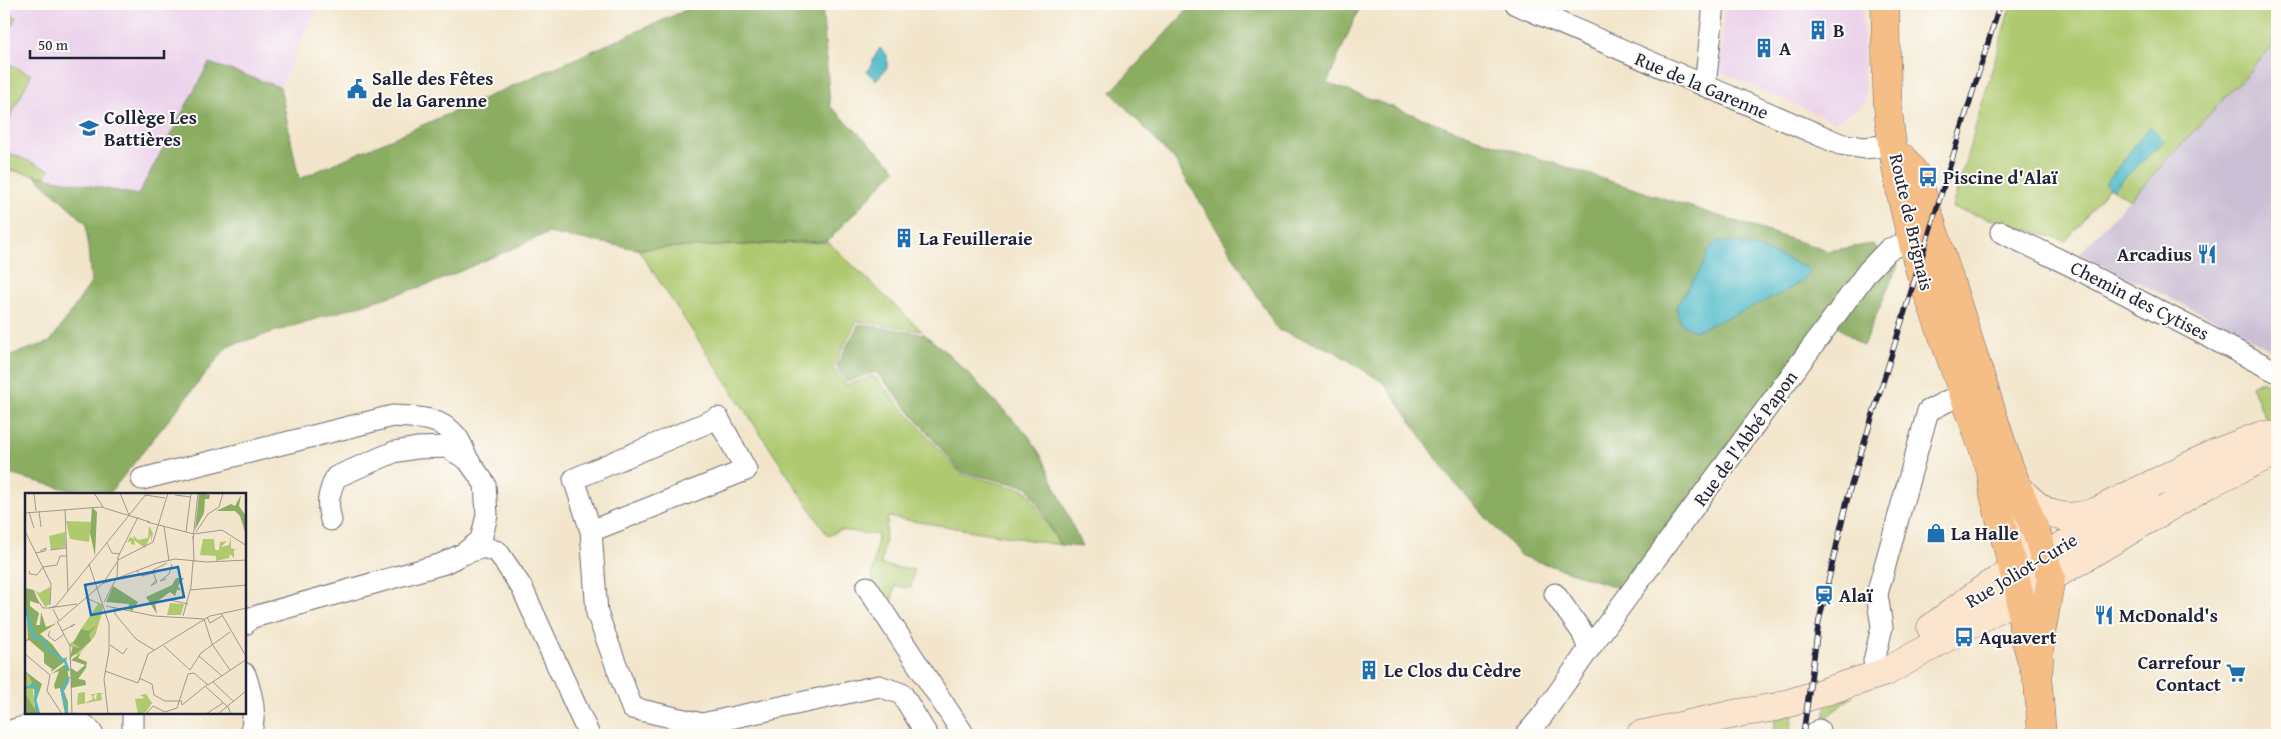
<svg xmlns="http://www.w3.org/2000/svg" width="2281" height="739" viewBox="0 0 2281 739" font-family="'Gentium Book Plus',serif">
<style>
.built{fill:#ebd1eb}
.industrial{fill:#cbbfd5}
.green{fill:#afc96f;stroke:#687655}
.forest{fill:#8bad62;stroke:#56684e}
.water{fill:#4db9c9;stroke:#386e82}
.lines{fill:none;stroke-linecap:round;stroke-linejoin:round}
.minor-casing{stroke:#6b666d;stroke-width:23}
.secondary-casing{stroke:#6b666d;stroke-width:29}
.primary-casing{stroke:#6b666d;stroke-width:29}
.minor{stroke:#fff;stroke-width:21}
.secondary{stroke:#fbe5cf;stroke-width:28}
.primary{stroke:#f6be87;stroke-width:28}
.rail-casing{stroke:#22223b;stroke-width:5.5}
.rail{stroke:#fdfcf7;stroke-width:4;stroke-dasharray:11;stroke-linecap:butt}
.labels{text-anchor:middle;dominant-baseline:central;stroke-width:4;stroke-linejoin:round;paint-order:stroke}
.poi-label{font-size:19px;font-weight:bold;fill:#22223b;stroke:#fdfcf7;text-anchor:start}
.street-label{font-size:19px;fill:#22223b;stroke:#fdfcf7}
.inset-river{fill:none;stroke:#4db9c9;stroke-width:2.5}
.inset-road{fill:none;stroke:#9f9791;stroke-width:1}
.view{fill:#1f6fb2;fill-opacity:0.15;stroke:#1f6fb2;stroke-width:2.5}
.inset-edge{fill:none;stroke:#22223b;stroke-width:2.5}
</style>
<rect width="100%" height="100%" fill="#fdfcf7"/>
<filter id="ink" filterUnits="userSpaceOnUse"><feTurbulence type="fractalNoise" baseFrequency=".02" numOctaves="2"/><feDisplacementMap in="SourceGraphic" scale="10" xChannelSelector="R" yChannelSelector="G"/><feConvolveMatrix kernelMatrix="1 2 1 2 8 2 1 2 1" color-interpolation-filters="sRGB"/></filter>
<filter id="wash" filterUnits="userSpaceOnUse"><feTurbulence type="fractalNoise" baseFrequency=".0096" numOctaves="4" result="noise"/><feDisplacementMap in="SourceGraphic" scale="20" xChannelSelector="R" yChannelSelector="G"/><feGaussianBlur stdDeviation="1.12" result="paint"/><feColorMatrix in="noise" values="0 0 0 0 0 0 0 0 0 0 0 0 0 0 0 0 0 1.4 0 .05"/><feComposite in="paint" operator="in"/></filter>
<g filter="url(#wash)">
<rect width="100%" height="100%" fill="#f2e5cb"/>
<!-- built -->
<path class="built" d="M4,4h316l-40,83 -71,-24 -71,132 -134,-26z
M1725,4h138l2,99 -30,19 -116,-51z"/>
<!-- industrial -->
<path class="industrial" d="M2277,41v313l-41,-24 -157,-76z"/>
<!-- green -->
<path class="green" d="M2011,4h266v37l-147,159 -21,-13 -43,54 -114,-33z
M4,11l12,6 -12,25z
M4,61l27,14 -26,52 -1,-41 6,-13 -6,-4z
M4,151l46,19 -4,7 -42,-8z
M828,242l94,89 -65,-10 -24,46 13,18 28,-9 87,98 65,16 34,55 -172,-28 -7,48 33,5 -3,18 -16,-2 -4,20 -19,-28 6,-43 -38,-5 -12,6 -190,-287z
M2263,380l14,11v24l-11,5 -15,-34z
M1853,696l-29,23 2,-16z
M1793,712l-3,23h-17l2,-17z"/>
<!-- forest -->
<path class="forest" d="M700,4h122l8,102 66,63 -68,72 -191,8 -89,-16 -115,50 -205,63 -119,148h-24l-81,-21v-116l46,-15 41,-59 -5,-60 -52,-48 104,20 71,-132 71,24 19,92z
M1193,4h168l-34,79 158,58 343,110 44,-7 26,21 -35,81 -38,-29 -200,273 -104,-34 -70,-77 -67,-96 -52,-33 -54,-20 -103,-169 -64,-69z
M859,324l65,10 27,22 77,79 15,24 39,88 -22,-2 -32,-58 -67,-15 -85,-100 -30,10 -10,-16z"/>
<!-- water -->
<path class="water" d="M880,48l7,7v13l-11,12 -9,-8c6,-8 7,-16 13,-24z
M2150,126l14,15 -51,48 -8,-5z
M1718,241c31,1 59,14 87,26l5,5c-9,18 -92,49 -115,59l-14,-7 -5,-17 26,-40 7,-17z"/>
</g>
<g filter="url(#ink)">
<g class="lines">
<defs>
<path id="minor" d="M1516,4l324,140 24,4 29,-3
M1705,86l9,-82
M2001,232l67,32 209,108
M142,479l251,-63c22,1 47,1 63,20 5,6 8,15 11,22
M591,531l155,-61 -28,-52 -144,61 17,52 6,82 35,95 70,16 177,-38 23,8 25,41
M466,553l17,-6 15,5 24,36 67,147
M867,587l97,148
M1555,594l27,38 7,17
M245,624l5,-6 192,-54 21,-10 18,-14 6,-25 -2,-31 -17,-24 -21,-13 -30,1 -23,4 -58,25c-7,15 -10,26 -5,43
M1874,661l8,-34 -5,-33 51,-183 35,-18
M245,674c7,22 12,38 5,61
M133,713v22
M4,733c25,-7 72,-28 89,2
M1526,735l16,-19 47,-67 279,-378 21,-22 23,-8
M1813,735l6,-5"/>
<path id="secondary" d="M2002,486l4,5 24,71
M2018,487c23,27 41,36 77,25l120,-59 47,-18 15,1
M1931,628l58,-43 156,-84
M1640,735l99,-22 38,-6 109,-35 134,-76 186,-111 71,-34"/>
<path id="primary" d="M1885,4c1,34 1,69 3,103 4,55 18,112 32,165l71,199 3,24 26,101 3,34 15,53
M1903,158l13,17 93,291 27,66 15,46 -11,62 -2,43 4,52"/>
</defs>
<!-- minor casing -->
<use href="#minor" class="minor-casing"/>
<!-- secondary casing -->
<use href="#secondary" class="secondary-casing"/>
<!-- primary casing -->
<use href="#primary" class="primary-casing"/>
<!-- minor -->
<use href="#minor" class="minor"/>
<!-- secondary -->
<use href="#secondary" class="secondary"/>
<!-- primary -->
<use href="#primary" class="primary"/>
<defs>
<path id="rail" d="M1803,735l16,-114 30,-129 151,-488"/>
</defs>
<!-- rail casing -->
<use href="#rail" class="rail-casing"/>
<!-- rail -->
<use href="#rail" class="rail"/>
</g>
</g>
<!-- icons -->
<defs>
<symbol id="building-bare" viewBox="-9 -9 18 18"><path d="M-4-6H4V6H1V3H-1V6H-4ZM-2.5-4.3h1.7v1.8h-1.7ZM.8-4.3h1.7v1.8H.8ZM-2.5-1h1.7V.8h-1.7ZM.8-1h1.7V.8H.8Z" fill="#1f6fb2" stroke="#fdfcf7" stroke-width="2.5" paint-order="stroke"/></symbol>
<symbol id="civic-bare" viewBox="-9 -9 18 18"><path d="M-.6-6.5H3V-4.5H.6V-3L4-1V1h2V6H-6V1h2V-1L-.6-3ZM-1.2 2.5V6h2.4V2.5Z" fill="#1f6fb2" stroke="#fdfcf7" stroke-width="2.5" paint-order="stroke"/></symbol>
<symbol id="school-bare" viewBox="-9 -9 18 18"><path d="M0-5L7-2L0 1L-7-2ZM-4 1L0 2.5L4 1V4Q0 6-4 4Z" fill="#1f6fb2" stroke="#fdfcf7" stroke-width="2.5" paint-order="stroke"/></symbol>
<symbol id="bus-bare" viewBox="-9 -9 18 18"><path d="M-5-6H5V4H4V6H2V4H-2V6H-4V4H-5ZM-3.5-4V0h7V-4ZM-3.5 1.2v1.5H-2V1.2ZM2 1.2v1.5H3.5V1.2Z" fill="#1f6fb2" stroke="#fdfcf7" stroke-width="2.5" paint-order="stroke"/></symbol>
<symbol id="restaurant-bare" viewBox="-9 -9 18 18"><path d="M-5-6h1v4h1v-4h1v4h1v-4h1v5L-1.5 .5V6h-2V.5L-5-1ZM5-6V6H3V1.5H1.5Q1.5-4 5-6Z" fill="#1f6fb2" stroke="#fdfcf7" stroke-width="2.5" paint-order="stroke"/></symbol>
<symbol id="shop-bare" viewBox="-9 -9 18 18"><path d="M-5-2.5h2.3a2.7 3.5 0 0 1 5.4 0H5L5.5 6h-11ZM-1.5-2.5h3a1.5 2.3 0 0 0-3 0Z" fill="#1f6fb2" stroke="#fdfcf7" stroke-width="2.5" paint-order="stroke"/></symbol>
<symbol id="station-bare" viewBox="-9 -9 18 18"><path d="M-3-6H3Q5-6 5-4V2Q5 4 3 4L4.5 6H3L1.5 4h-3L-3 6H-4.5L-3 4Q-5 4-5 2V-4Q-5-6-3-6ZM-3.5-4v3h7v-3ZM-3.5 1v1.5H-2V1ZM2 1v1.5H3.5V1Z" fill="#1f6fb2" stroke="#fdfcf7" stroke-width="2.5" paint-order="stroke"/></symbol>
<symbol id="supermarket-bare" viewBox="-9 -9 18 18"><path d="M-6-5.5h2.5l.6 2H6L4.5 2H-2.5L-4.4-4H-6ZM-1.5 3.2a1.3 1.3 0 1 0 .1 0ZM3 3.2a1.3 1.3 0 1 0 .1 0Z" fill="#1f6fb2" stroke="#fdfcf7" stroke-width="2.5" paint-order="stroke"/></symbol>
</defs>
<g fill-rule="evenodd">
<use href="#building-bare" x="1804" y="16" width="28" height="28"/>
<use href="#building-bare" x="1750" y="34" width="28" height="28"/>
<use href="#civic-bare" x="343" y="75" width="28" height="28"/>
<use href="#school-bare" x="75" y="114" width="28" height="28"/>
<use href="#bus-bare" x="1914" y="163" width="28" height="28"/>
<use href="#building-bare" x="890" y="224" width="28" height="28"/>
<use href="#restaurant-bare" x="2193" y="240" width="28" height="28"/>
<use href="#shop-bare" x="1922" y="519" width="28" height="28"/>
<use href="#station-bare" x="1810" y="581" width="28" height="28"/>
<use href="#restaurant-bare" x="2090" y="601" width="28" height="28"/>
<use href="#bus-bare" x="1950" y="623" width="28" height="28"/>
<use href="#building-bare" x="1355" y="656" width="28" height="28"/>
<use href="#supermarket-bare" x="2222" y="659" width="28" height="28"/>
</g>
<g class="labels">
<!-- poi labels -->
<g class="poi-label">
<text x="1833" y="30">B</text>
<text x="1779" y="48">A</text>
<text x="372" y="78">Salle des Fêtes<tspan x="372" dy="22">de la Garenne</tspan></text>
<text x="104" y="117">Collège Les<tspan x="104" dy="22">Battières</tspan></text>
<text x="1943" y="177">Piscine d'Alaï</text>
<text x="919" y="238">La Feuilleraie</text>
<text x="2192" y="254" text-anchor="end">Arcadius</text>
<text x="1951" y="533">La Halle</text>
<text x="1839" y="595">Alaï</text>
<text x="2119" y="615">McDonald's</text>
<text x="1979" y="637">Aquavert</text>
<text x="2221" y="662" text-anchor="end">Carrefour<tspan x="2221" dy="22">Contact</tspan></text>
<text x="1384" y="670">Le Clos du Cèdre</text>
</g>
<!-- street labels -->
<g class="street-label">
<text transform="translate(1702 85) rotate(23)">Rue de la Garenne</text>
<text transform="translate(1912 222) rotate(77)">Route de Brignais</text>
<text transform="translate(2140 300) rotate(27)">Chemin des Cytises</text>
<text transform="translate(1745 438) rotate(-54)">Rue de l'Abbé Papon</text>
<text transform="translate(2021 570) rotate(-31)">Rue Joliot-Curie</text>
</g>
</g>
<!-- overview -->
<g transform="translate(25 493)">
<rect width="221" height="221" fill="#f2e5cb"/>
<path d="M41,28l25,1 -2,20 -19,-3zM124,33l4,7 -2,10v-8l-6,13 -11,-8 1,5 -4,-1v-3l-4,2 3,-6 4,2 -1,-4 5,5 10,-2zM40,39l1,15 -15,3 -2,-14zM206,43v12l7,2h-4v8l-4,-4 -1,4 -13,3v-5l-16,-1 3,-16h11l1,11h4l1,-8 7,-1 -6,6 8,-2zM25,94v17l-5,3 -10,-17 4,3zM145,110l14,1 -3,11h-14zM73,111h5l-1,9 -7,23 -17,19 -7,-1 3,-4 -5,-6 17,-10 -5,-5zM0,178l7,11 3,27 -10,-16zM60,199v11l8,-4 -2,-5h5l-3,2 3,4 1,-7h7l-3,1 1,6 -25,5 1,-12zM121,201l6,9 -6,9 -8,2 -3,-15 10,-1 -5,-3z" fill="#afc96f"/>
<path d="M174,0l11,2 -1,4h-4l-1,14 -9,17zM216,2l-2,11 7,10v19l-6,-19 -5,-5h-19l15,-7 4,2zM67,14l5,5 -2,44 -5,-23zM151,85h8l-6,8 3,4h-4l-2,6 -5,-4 -15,11 2,11 -11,-17 26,-12zM88,93l25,16 -6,9 -4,-2 1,-5 -23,-2zM0,95l9,2 5,14 -9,-3v5l9,7 -3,12h4l1,-13 5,15 11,-4 -17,11 12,10 11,15 4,-2 -1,4 -15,11 1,-3 -8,-6v-10l-15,-13 -4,2 3,-4zM72,132l-8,9 2,7 -22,18 4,-12 8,1 -8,-5 8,-14 8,2zM56,160l-3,5 9,4 -1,6 -8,11 7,1 1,5 -15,3v-20l6,4 8,-7 -14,-5zM42,170l2,19 -5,9 4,11v12h-3l-5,-26 -5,1 -1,-4 5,-14 -8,3zM0,178l17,13 -6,17 3,13h-14v-21l10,16 -1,-20 -5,-1 3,-6z" fill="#8bad62"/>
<path class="inset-river" d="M0,114l9,31 9,2 4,8 18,13 4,10M0,195l9,-3 4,6 -3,8 4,15M42,221l-5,-23 7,-14"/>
<path class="inset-road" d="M9,0l2,18M69,0l9,14M95,0l9,22M120,2l20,3M150,2l16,2M40,16l3,82M14,18l2,16M4,19l5,16M0,20l76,-6 49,15M122,29l47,12 28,-4 25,16M139,33l5,35M0,38l26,53 -1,21M161,39l5,-39M171,39l12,-18 11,-7 4,-14M168,43l1,26M168,46l5,-46M82,50l5,10 8,1M25,57l16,-2M11,60l9,-2 1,-3 -6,3M93,67l35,-18 15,-49M64,71l20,60v27l-5,28 4,35M18,74l14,-2 3,-9h7M4,78l1,3 7,1 6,-8M112,78l5,5 11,-3 4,9 -6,4 5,-6M131,81l-3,-4 14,-7M141,86l-6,2 9,-7 3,-10M79,89l13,-20M0,96l7,3 11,16h6M165,97l57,-5M61,105l14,6M145,107l18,4M79,109l13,-25 1,-20 20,-40M31,113l-7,2 6,-1 92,-114M81,113l48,10 50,3M30,114l22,-3M89,114l1,7 21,25 18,11M28,116l6,12 43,-37 55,-21 18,-4 32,3 40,-2M196,120l26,45M158,123l8,-29 2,-26M182,124l3,6 12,-7M179,126l8,25 18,26M32,128l13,25 2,68M25,138l-2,5 7,5 9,-7M37,138l13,-7 -4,3M85,152l13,9 4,-6M139,153l26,24M0,161l25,21 -3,16 15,23M174,163l23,20M165,177l11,-17 29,-21M80,178l33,12 10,-29 62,-38 37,-8M114,185l13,6 2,11 11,6h15M188,189l21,20M181,194l22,20 3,7M156,207l1,5 26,-21M121,221l7,-8 12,6 12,-4 11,-34 6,-1 14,12 39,-26M181,221l17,-11M193,221l29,-24"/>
<path class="view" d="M153,74l6,30 -93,18 -6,-30z"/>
<rect width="221" height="221" class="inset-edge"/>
</g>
<!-- margin -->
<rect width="2281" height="739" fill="none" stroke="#fdfcf7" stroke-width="20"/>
<!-- scale -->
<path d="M30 50v8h134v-8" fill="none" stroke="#22223b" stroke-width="2.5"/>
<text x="38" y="50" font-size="15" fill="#22223b" stroke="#fdfcf7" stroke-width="4" paint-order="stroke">50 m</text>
</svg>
